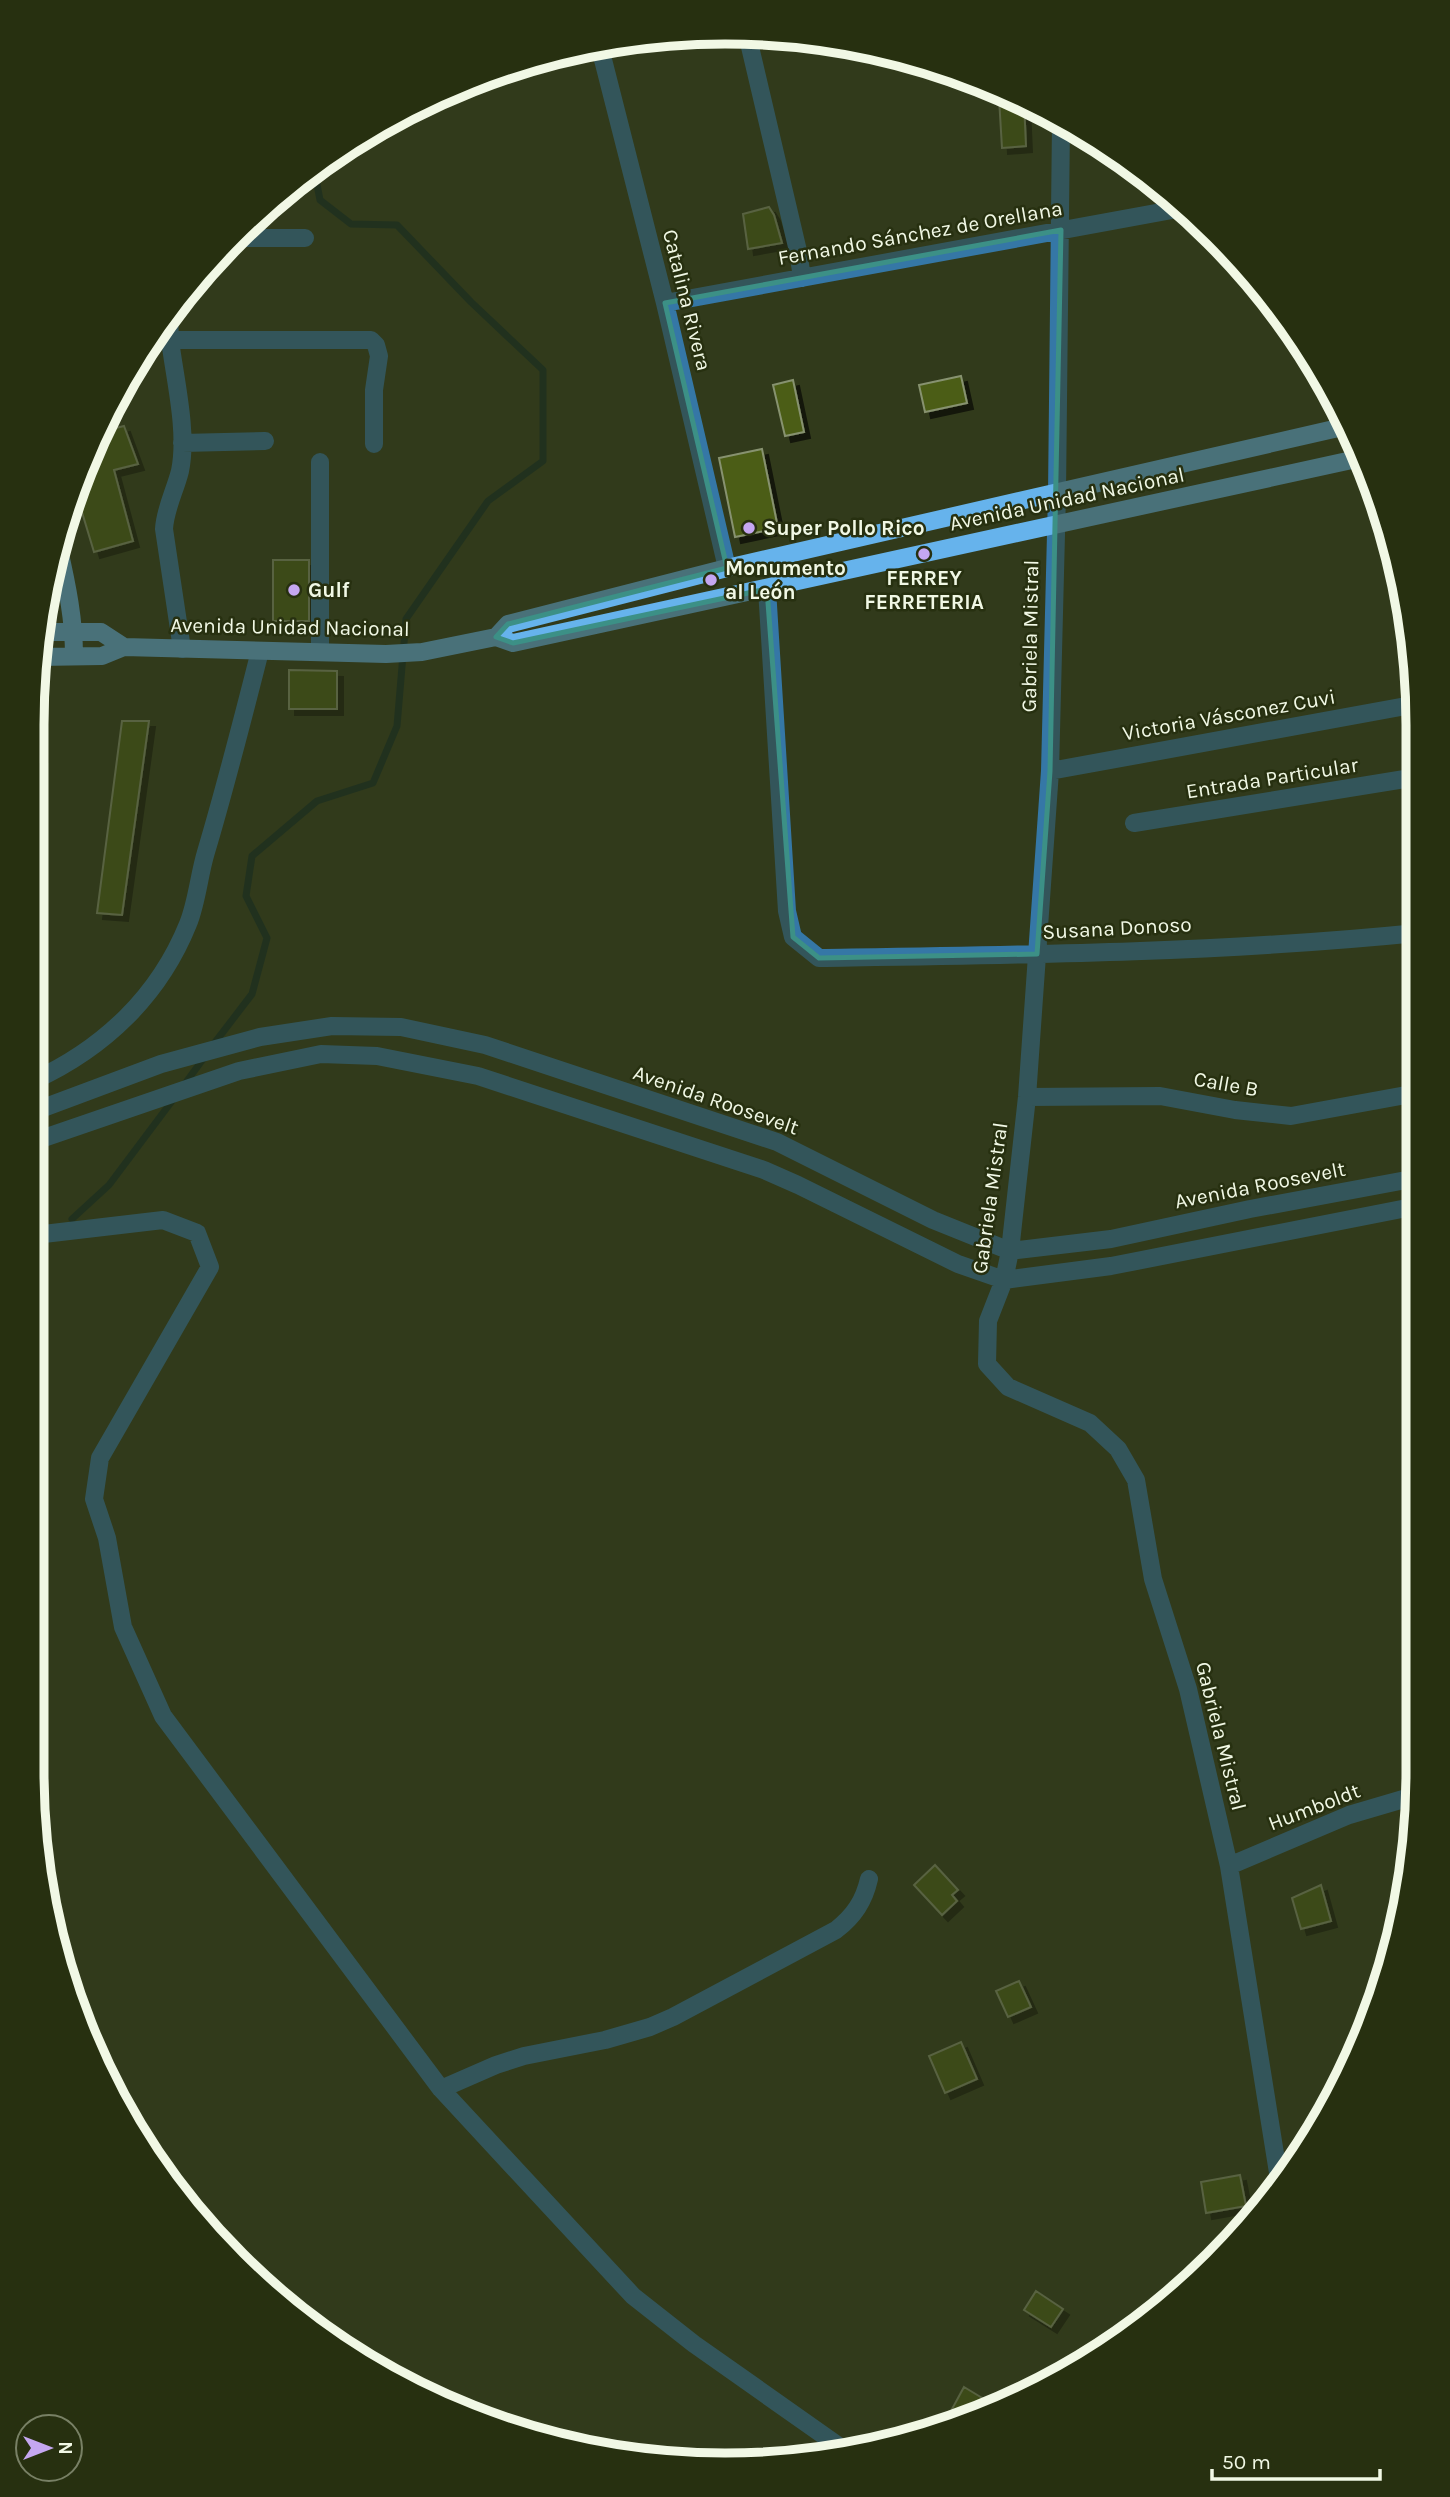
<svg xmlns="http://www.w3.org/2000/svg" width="1450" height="2497" viewBox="0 0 1450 2497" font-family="Karla,sans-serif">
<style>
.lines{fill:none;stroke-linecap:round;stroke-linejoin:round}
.stream{stroke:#0e2723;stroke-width:7}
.building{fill:#4b5d16;stroke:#87926f;stroke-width:2;filter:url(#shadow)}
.minor{stroke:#3577a6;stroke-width:18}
.major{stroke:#66b3ec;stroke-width:18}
.marked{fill:none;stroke:#3c9086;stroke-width:5;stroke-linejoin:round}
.poi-dot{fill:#c5a7f1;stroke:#273010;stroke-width:2.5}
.labels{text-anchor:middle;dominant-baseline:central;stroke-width:5;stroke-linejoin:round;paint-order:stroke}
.street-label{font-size:21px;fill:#f1f8e5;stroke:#273010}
.poi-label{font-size:21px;font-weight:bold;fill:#f1f8e5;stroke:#273010;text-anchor:start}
.rim{fill:none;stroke:#f1f8e5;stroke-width:9}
</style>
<defs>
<filter id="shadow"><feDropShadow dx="6" dy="6" stdDeviation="0" flood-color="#0009"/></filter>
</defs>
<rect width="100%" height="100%" fill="#313a1b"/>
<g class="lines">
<!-- stream -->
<path class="stream" d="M213,1045l39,-51 15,-56 -21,-42 6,-40 65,-55 56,-18 24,-57 9,-107 82,-118 55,-40v-91l-72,-68 -74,-77 -46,-1 -31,-24 -6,-31
M184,1085l22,-30
M72,1219l37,-34 66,-88"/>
</g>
<!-- building -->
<path class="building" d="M999,98h16l9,4 2,44 -24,2z
M769,207l5,8 8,28 -34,6 -5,-35z
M961,376l6,27 -42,9 -6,-27z
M793,380l11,52 -19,4 -12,-51z
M124,426l14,38 -24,6 19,71 -39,11 -19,-63 29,-58z
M762,449l16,79 -43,9 -16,-79z
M273,560h36v61h-36z
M289,670l48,1v38h-48z
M122,721h27l-27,194 -25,-2z
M935,1865l23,25 -6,5 5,6 -15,14 -28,-30z
M1321,1885l10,36 -30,8 -9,-31z
M1019,1981l12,26 -23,10 -12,-26z
M961,2042l16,37 -32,14 -16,-37z
M1240,2175l6,31 -40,7 -5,-31z
M1036,2291l27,18 -12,18 -27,-17z
M964,2387l20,12 -10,18 -4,2 -18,-10z"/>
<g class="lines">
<!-- minor -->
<path class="minor" d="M747,34l51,217 4,27
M599,44l66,259 62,265
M1061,122l-4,372 -7,277 -23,326 -17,154 -6,29 -16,41 -1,43 21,23 82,36 28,26 18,31 17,99 35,110 41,177 51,319
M231,238h74
M665,303l518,-95
M169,315l1,25
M182,443l83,-2
M320,462v190
M767,589l20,322 6,26 26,21c198,-3 400,-5 598,-25
M182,649l-18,-120c1,-20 11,-38 16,-58 8,-39 -5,-91 -10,-131h201l5,5 3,11 -5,34v54
M1050,771l367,-67
M1134,823l283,-46
M35,1080c69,-32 124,-84 153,-156 9,-22 11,-49 18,-72 20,-67 37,-134 54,-201
M1027,1097l133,-1 75,14 56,6 126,-23
M35,1111l126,-47 99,-27 72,-11 69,1 84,18 292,97 156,78 77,31 101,-12 139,-30 167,-31
M35,1141l204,-70 82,-17 56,2 101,20 286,94 34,15 160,79 46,16 107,-14 306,-60
M35,1235l128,-15 34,13 13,34 -110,191 -6,41 13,39 16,89 40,89 278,373 192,207 61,48 149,105
M1229,1866l120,-51 68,-20
M441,2089l55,-24 28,-9 81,-16 45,-13 23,-10 163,-87c18,-14 28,-29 33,-51"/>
<!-- major -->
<path class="major" d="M59,550c8,35 15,70 15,106
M42,632h59l23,15
M496,637l12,-13 219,-56 620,-142
M38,657l64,-1 22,-9 262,7 36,-2 74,-15 17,6 848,-185"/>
</g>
<!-- marked area -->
<path d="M0 0H1450V2497H0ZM1061,230l-11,541 -13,183 -218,4 -26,-21 -26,-348 -254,54 -17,-6 12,-13 219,-56 -62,-265z" fill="#313a1b" fill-opacity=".55" fill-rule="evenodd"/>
<path class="marked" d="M1061,230l-11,541 -13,183 -218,4 -26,-21 -26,-348 -254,54 -17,-6 12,-13 219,-56 -62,-265z"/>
<!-- markers -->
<g class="poi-dot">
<circle cx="749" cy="528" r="7"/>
<circle cx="924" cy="554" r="7"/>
<circle cx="711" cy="580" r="7"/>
<circle cx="294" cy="590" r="7"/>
</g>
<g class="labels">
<!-- street labels -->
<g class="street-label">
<text transform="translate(920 233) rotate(-10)">Fernando Sánchez de Orellana</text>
<text transform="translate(687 300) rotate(76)">Catalina Rivera</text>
<text transform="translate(1067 499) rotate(-12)">Avenida Unidad Nacional</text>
<text transform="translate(290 627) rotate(1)">Avenida Unidad Nacional</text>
<text transform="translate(1030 636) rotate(-89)">Gabriela Mistral</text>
<text transform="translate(1229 715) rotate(-10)">Victoria Vásconez Cuvi</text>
<text transform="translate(1272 778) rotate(-9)">Entrada Particular</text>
<text transform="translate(1117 928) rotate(-3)">Susana Donoso</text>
<text transform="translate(1226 1084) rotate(10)">Calle B</text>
<text transform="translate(716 1100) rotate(19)">Avenida Roosevelt</text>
<text transform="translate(1260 1185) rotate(-11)">Avenida Roosevelt</text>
<text transform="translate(990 1198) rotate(-82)">Gabriela Mistral</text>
<text transform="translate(1221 1736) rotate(76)">Gabriela Mistral</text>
<text transform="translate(1314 1807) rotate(-21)">Humboldt</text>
</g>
<!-- poi labels -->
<g class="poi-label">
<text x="763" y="528">Super Pollo Rico</text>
<text x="725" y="568">Monumento<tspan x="725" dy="24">al León</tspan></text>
<text x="924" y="578" text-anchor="middle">FERREY<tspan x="924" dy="24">FERRETERIA</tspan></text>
<text x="308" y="590">Gulf</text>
</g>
</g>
<!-- crop -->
<path d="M0 0H1450V2497H0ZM725 44H725A681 681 0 0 1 1406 725V1772A681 681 0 0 1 725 2453H725A681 681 0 0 1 44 1772V725A681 681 0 0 1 725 44Z" fill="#273010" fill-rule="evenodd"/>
<path class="rim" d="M725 44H725A681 681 0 0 1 1406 725V1772A681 681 0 0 1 725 2453H725A681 681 0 0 1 44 1772V725A681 681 0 0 1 725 44Z"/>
<!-- north arrow -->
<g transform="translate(49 2448) rotate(90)"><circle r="33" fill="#273010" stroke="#788065" stroke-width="2"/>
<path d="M0-5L12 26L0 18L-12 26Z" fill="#c5a7f1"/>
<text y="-10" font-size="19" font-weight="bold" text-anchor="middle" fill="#f1f8e5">N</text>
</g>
<!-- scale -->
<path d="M1212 2469v10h168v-10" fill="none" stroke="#f1f8e5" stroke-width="3.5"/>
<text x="1222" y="2469" font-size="21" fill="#f1f8e5" stroke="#273010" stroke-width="5" paint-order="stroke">50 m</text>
</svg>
